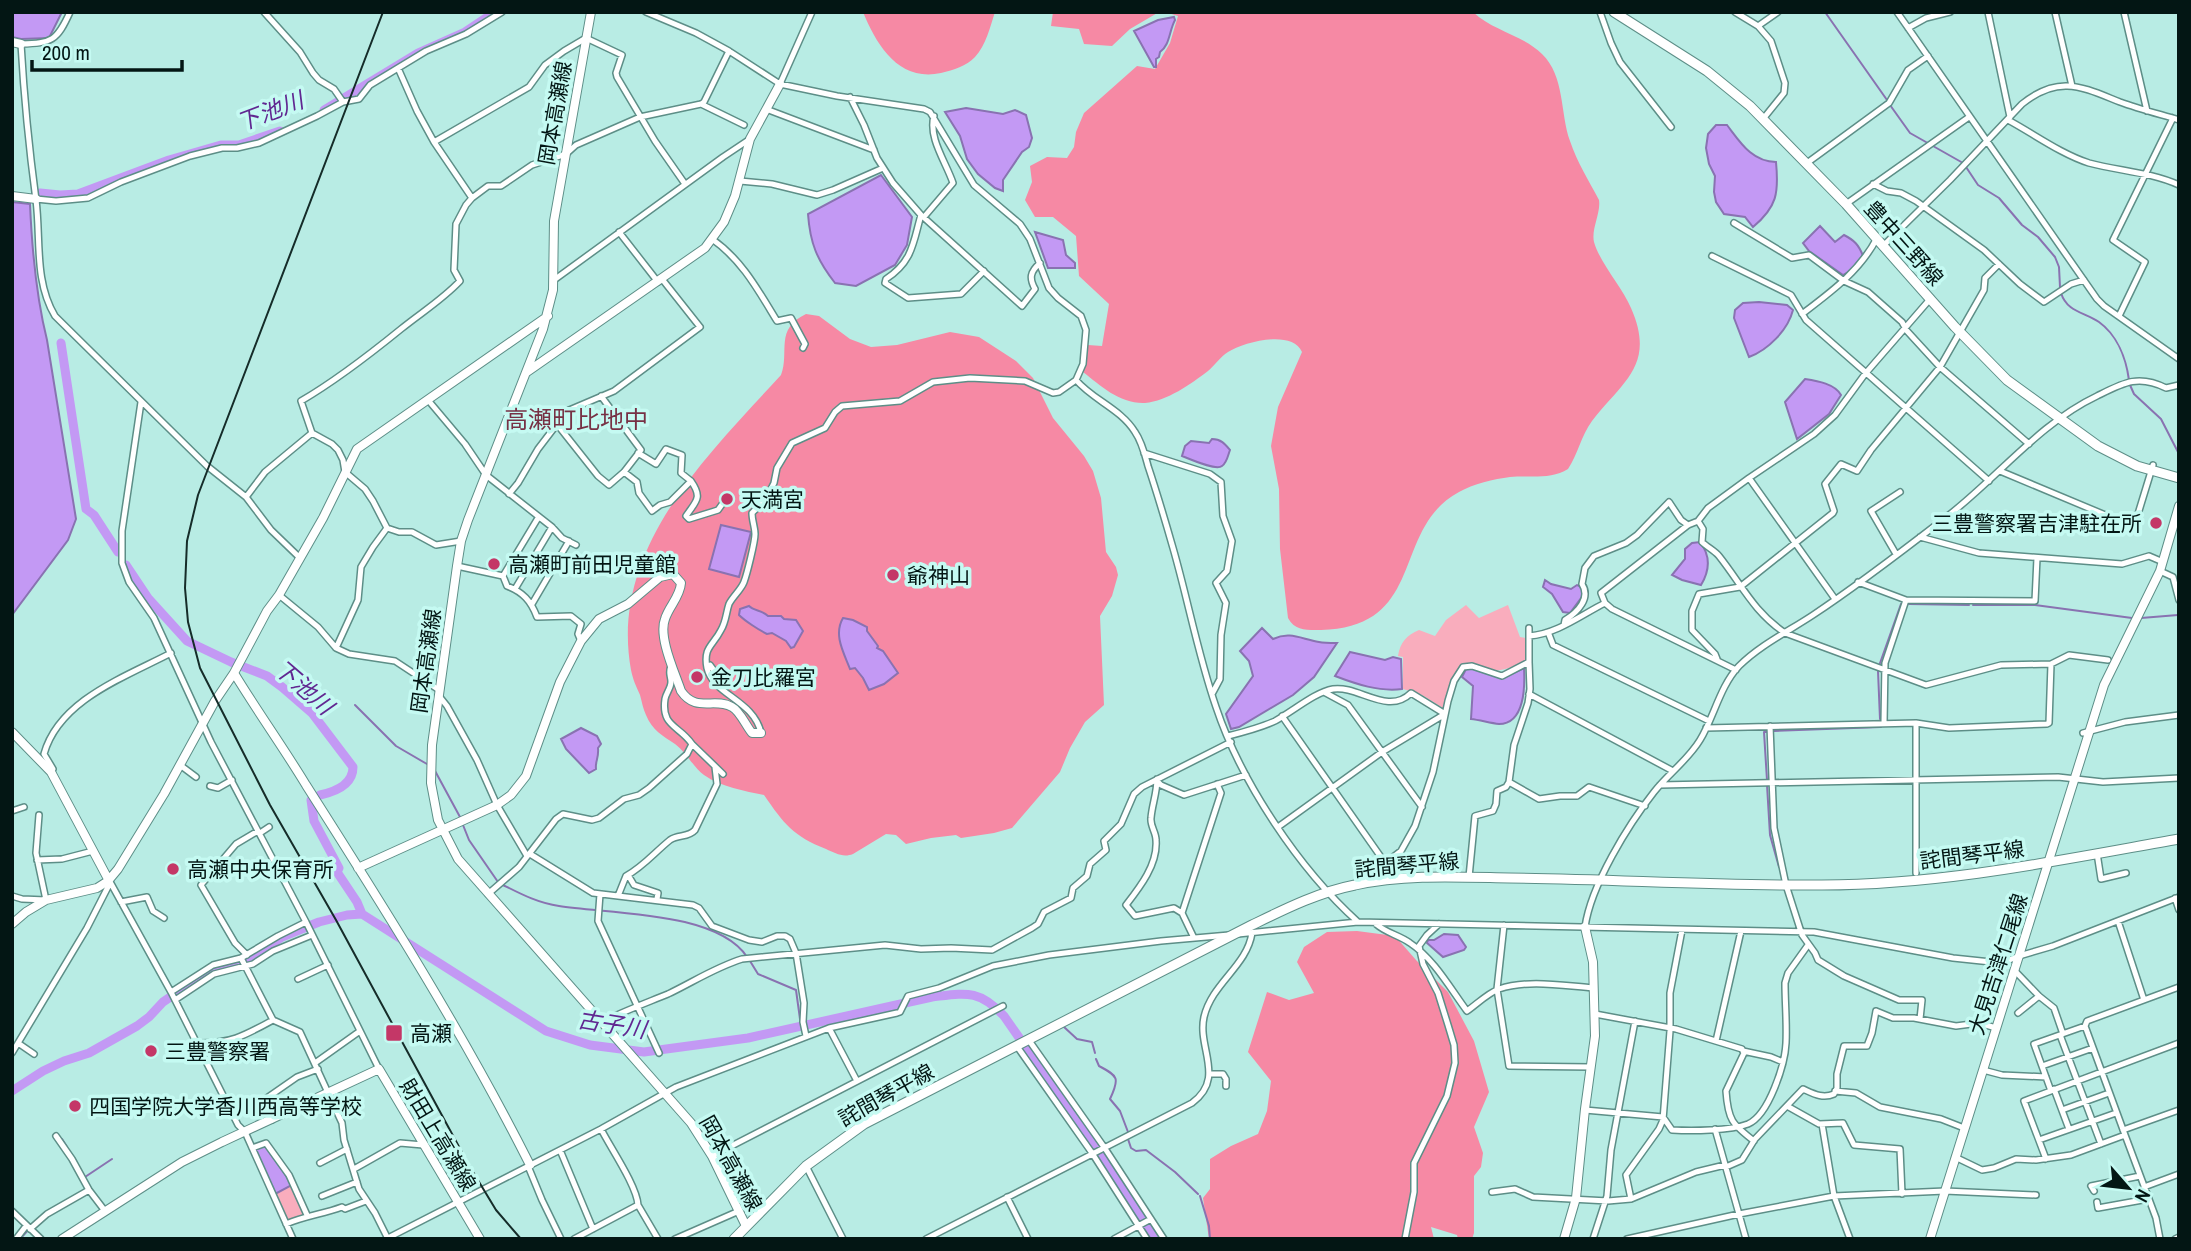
<svg xmlns="http://www.w3.org/2000/svg" width="2191" height="1251" viewBox="0 0 2191 1251" font-family="'Archivo Narrow','Noto Sans JP',sans-serif">
<style>
.green{fill:#f9adbd}
.forest{fill:#f689a4}
.water{fill:#c399f4;stroke:#8972b1;stroke-width:2}
.lines{fill:none;stroke-linecap:round;stroke-linejoin:round}
.stream{stroke:#8972b1;stroke-width:2}
.river{stroke:#c399f4;stroke-width:9}
.street-casing{stroke:#5d8e87;stroke-width:8}
.secondary-casing{stroke:#5d8e87;stroke-width:10}
.primary-casing{stroke:#5d8e87;stroke-width:11}
.street{stroke:#fff;stroke-width:5}
.secondary{stroke:#fff;stroke-width:8}
.primary{stroke:#fff;stroke-width:9}
.rail{stroke:#152c29;stroke-width:2}
.poi-dot{fill:#c43767;stroke:#c5faf2;stroke-width:2.5}
.labels{text-anchor:middle;dominant-baseline:central;stroke-width:7;stroke-linejoin:round;paint-order:stroke}
.street-label{font-size:21px;fill:#031614;stroke:#c5faf2}
.poi-label{font-size:21px;fill:#031614;stroke:#c5faf2;text-anchor:start}
.water-label{font-size:23px;font-style:italic;fill:#612891;stroke:#c5faf2}
.quarter-label{font-size:24px;fill:#773145;stroke:#c5faf2}
</style>
<rect width="100%" height="100%" fill="#b8ece4"/>
<!-- green -->
<path class="green" d="M1466,605l13,13 29,-13 12,32 6,1v22c-27,15 -35,11 -64,6l-16,44 -24,-15 -19,-6v-32l-5,-1c2,-14 9,-21 21,-26l16,6 11,-16z
M292,1185l13,29 -17,7 -13,-27z"/>
<!-- forest -->
<path class="forest" d="M863,12h132c-5,15 -9,33 -20,45 -9,9 -21,13 -34,16 -42,9 -64,-27 -78,-61z
M1053,12h106l-29,17 -18,17 -28,-2 -5,-15 -28,-3z
M1165,12h308c20,19 50,23 69,42 23,22 18,59 28,87 7,21 19,40 29,59 2,13 -8,29 -5,42 6,21 28,45 37,66 25,57 -8,73 -39,113 -11,15 -14,33 -24,48 -17,11 -38,6 -58,8 -16,2 -37,7 -51,15 -69,37 -31,135 -138,138 -14,0 -26,1 -33,-12l-8,-69 -1,-60 -8,-43 7,-39 24,-55c-10,-23 -58,-10 -74,0 -8,5 -13,13 -20,19 -17,13 -41,30 -63,32 -25,1 -44,-17 -62,-31l5,-27 14,1 7,-42 -30,-28 -3,-40 -23,-19h-18l-10,-17 7,-18 -2,-16 17,-9 20,1 7,-11 2,-15 8,-19 53,-47 18,3 15,-26 8,-27z
M806,314l13,2 31,23 21,8 26,-2 53,-13 29,5 37,24 17,17 20,40 31,38 9,15 8,27 5,54 10,15 2,8 -6,21 -12,20 4,89 -19,17 -15,26 -10,24 -48,56 -18,5 -33,5 -5,-3 -25,3 -25,6 -10,-9 -10,-1 -33,20c-10,4 -18,-1 -27,-5 -33,-13 -42,-25 -62,-54 -19,-4 -43,-8 -60,-20 -11,-8 -17,-22 -29,-31 -12,-8 -23,-14 -29,-29 -3,-6 -4,-13 -6,-20 -4,-9 -7,-15 -9,-25 -22,-121 76,-214 150,-295 9,-23 -7,-46 25,-61z
M1357,931l38,5 21,24 32,32 26,49 15,51 -15,35 9,26 -2,14 -7,9v57l-2,6h-14l-1,-4 -26,-8 3,12h-225l-6,-41 7,-9v-30l21,-13 27,-12 9,-23 4,-30 -23,-29 19,-60 22,8 25,-7 -17,-31 7,-15 23,-15z"/>
<!-- water -->
<path class="water" d="M12,12h50l-13,26 -28,1 -9,-2z
M1174,17l1,3c-6,11 -5,25 -15,32l-1,5 -3,2v8h-2l-20,-36 24,-11z
M966,108l37,6 12,-4 11,5 6,23 -3,9 -7,5 -19,28v11l-8,-3 -17,-14 -11,-15 -7,-23 -15,-24z
M1716,125h11c13,17 25,37 49,37 3,31 1,45 -23,65l-8,-10 -21,-3 -8,-12 -2,-10 1,-16 -6,-12 -3,-16 2,-14z
M881,175l31,42 -5,28 -12,20 -39,21 -21,-3c-18,-23 -25,-40 -27,-69z
M12,202l18,2c2,46 6,92 17,136l29,179 -8,21 -56,75z
M1820,226l15,16 9,-7c10,5 15,10 19,21l-13,15 -7,4 -34,-24 -6,-8z
M1035,232l28,8 3,15 9,8v5h-27z
M1759,302l28,3 6,5c-5,20 -25,40 -44,47l-15,-39 1,-8 8,-7z
M1805,379c13,2 30,5 36,16l-12,19 -32,25 -12,-37z
M1212,439c9,0 13,5 18,11 -2,5 -3,13 -8,16 -6,5 -32,-7 -40,-10l3,-10 6,-5 18,2z
M721,525l30,7 -12,45 -30,-8z
M1700,542c11,14 10,28 1,43l-19,-5 -10,-5 13,-16v-10l7,-6z
M1545,580l6,4 20,5 6,-4 5,2 2,7 -14,19 -7,-1 -11,-18 -9,-7z
M749,606c5,5 13,4 19,10h13l3,3 12,1 7,11 -9,16 -3,1 -5,-7 -14,-8 -5,1c-8,-4 -22,-13 -28,-19l1,-6z
M843,618l10,2 14,7v4l11,15 -1,2 6,3 15,22 -14,11 -15,6 -6,-12 -8,-10 -5,1c-6,-16 -17,-34 -7,-51z
M1262,628l11,11c17,-8 28,0 46,3 5,1 12,1 18,1l-23,34 -21,18 -54,32 -8,2 -5,-15 27,-38 -4,-15 -9,-10z
M1350,652l35,8 8,-3 8,2 1,30c-23,3 -46,-5 -67,-13z
M1474,667l29,11 21,-10c1,18 1,56 -25,56 -9,-1 -19,-4 -28,-5l2,-33 -11,-9 4,-8z
M581,728l16,8 4,8 -3,4c1,11 -3,13 -2,21l-7,4 -23,-24 -5,-10z
M1444,934l14,1 8,12 -2,3 -21,7 -16,-14 1,-3h6z
M266,1145l26,40 -17,9 -20,-45z"/>
<g class="lines">
<!-- stream -->
<path class="stream" d="M1825,12l62,88
M1890,105l20,28 53,30
M1966,167l12,18 21,13 23,27 16,12 17,20 4,10 1,20
M2061,293c6,19 23,19 38,29 18,13 27,36 30,58
M2130,385l4,9 27,25 18,35
M1909,604l60,1
M1973,605h62l97,13
M2141,618l37,-3
M1879,666l22,-62
M1878,671l2,48
M355,705l41,41 31,18
M1774,731l107,-4
M1766,732h-2l3,48
M434,769l26,48
M1767,785l3,50 9,32
M463,825l6,15 29,42
M503,885c18,9 35,18 56,21 50,8 158,5 188,51
M750,961l8,13 38,16 4,29
M1064,1027l13,12 15,3 3,11
M1096,1059l3,7c19,10 21,12 11,33l10,12 8,21
M62,1139l5,8
M1128,1139l3,9 5,3 10,-1 29,22 23,22
M85,1177l27,-18
M1200,1196l9,30 1,13
M20,1239l9,-10"/>
<!-- river -->
<path class="river" d="M324,110l94,-57 47,-21 30,-20
M40,193l20,2 18,-1 91,-34 52,-15h18l41,-14
M61,343l25,166 8,6 24,37
M126,565l22,33 39,43 44,21 36,14 15,11 30,26 41,54c0,18 -19,25 -33,28
M311,800l3,21 25,47 -2,4 20,30 5,12
M12,1091l31,-20 21,-10 25,-8 48,-27 12,-9 14,-15 41,-28 14,-6 19,-4 14,-6 31,-21 37,-15 28,-7 15,-1 184,117 44,14 54,7 104,-14 184,-41c34,-4 47,-8 72,19l101,145 50,78"/>
<defs>
<path id="street" d="M70,12c-13,29 -18,31 -49,32 3,52 8,104 15,156 5,39 -2,81 19,116l152,150 39,31 25,33 29,28
M264,12l36,40 13,21 6,7 15,9 9,13
M646,12l50,21 33,18 51,33 57,12 87,13 6,3 44,73 46,39 10,15 19,49 9,10 23,18 5,14 -3,34 -7,16 -17,12 -6,1 -28,-12 -55,-3 -37,4 -33,19 -58,5 -7,6 -10,16 -33,15 -15,25 -3,15 -8,16 -14,14c0,8 3,14 3,21 0,8 -8,40 -11,48 -3,8 -11,14 -15,22 -3,9 -3,18 -8,26 -8,16 -18,17 -14,38 6,27 47,32 54,65
M1600,12l11,31 9,19 51,65
M1735,12l23,14 13,15 14,42 -1,10 -21,26
M1897,12l200,287 7,7 75,53
M1988,12l22,105
M2055,12l17,74
M2124,12l23,99
M1758,26l20,-14
M1908,28l18,-10 24,-6
M398,68l19,43 17,31 38,56
M780,84l32,-72
M850,97l14,28 13,33 16,25 28,32 101,91 13,-17c-6,-11 -5,-17 5,-26
M701,104l43,21
M766,109l108,41
M2008,120c26,14 53,34 81,43 30,8 61,9 90,22
M434,142l95,-55 16,-22 19,-14 22,-13 36,17 -6,18 1,4 38,64 30,43
M1807,163l82,-60 19,-33 20,-14
M740,181l32,3 45,11 16,-5 50,-22
M1873,184l14,7 14,2 15,8 68,49 36,34 24,18 27,-18 13,-4
M36,199l20,2 32,-3 33,-16 69,-26 32,-8h15l22,-5 58,-27 26,-14 16,-3 11,-14 56,-34 40,-17 36,-22
M1846,204l123,-87
M921,215c-8,28 -8,46 -35,64l-1,4 23,15 53,-4 23,-23
M924,217l29,-34c-7,-21 -25,-45 -19,-67
M1734,223l58,35 17,-3 35,26 24,11 34,30 5,9 33,36 89,77
M619,232l39,50
M712,239c30,21 46,51 65,82l14,-3 14,26 -2,4
M1884,245l66,-65 72,-76c37,-30 60,-17 98,-2 19,7 39,12 59,18
M1712,256l79,39 15,25 183,161
M554,280l169,-123 27,-18
M1802,314c29,-22 58,-43 75,-76
M2119,316l26,-54 -32,-22 60,-122
M1076,380c17,20 45,29 59,52 7,10 10,23 13,34 9,27 17,54 25,82 15,52 25,107 43,159 25,75 83,162 142,215
M428,400l37,44 21,31 66,52 10,11 14,7
M141,402l-19,129v32l7,19 25,36 57,124 95,180 73,147
M556,423l42,53 11,9 15,-13 17,-22 -40,-54
M1144,453l66,21 11,8 2,34 9,25 -5,30 -11,12 10,20 -5,32 -1,44 -8,15
M2000,471l134,56 19,-62
M624,472l13,10 2,11 13,18 8,-6 10,-3 21,-21 -10,-8 1,-18 -16,-6 -10,15 -18,-11
M1749,478l86,121
M691,481c12,17 5,20 -5,35l3,3 29,-9 5,-7
M509,494l9,-11 20,-34 29,-38 47,-20 86,-64 -38,-48
M246,497l19,-25 47,-39
M1698,521l5,8 -1,13c5,5 13,9 17,14 23,29 34,55 66,77l141,52 75,-20 50,-1 18,-9 39,5
M1920,537l59,16 143,11 27,-8 14,6
M461,541l-25,4 -24,-13h-13l-12,-4 -14,-27 -8,-12 -20,-17 -2,-12 -5,-10 -6,-6 -20,-11 -11,-32c36,-21 68,-46 100,-72 21,-17 41,-29 59,-48l-6,-11 2,-46 10,-19 6,-7 16,-12h13l31,-21 34,-11 10,-9 64,-28 61,-13 3,-2 25,-51
M1896,554l-25,-43 29,-19
M457,566l46,10 4,10c16,6 24,15 30,31l34,-1 10,8 -3,10 3,7
M2160,571l13,6 6,23
M503,576l35,-58
M1858,582l48,18 129,1 2,-43
M515,589l37,-62
M279,595l39,32 18,21 13,6 46,7 44,29
M532,604l37,-63
M1564,625l1,-5c13,-8 26,-22 17,-36l3,-16 9,-12 32,-13 11,-8 32,-33 12,18 7,5
M1548,632l5,13 156,76
M1529,636c28,-2 52,-21 76,-33
M336,648l22,-48 3,-33 12,-20 14,-19
M1717,659l-2,-5 -23,-24v-19l7,-17 41,-7 93,-74 1,-2 -9,-27 16,-20 16,7 14,-21 69,-83 44,-77 1,-12 14,-14
M671,666c-3,8 0,9 0,16 0,6 -5,11 -6,17 -4,28 14,26 27,45
M707,666l3,-1 8,11 6,3
M1736,670l-124,-61 -7,-6 -4,-10 87,-68 10,-4 10,-13 41,-30 65,-44 21,-19 30,-41 66,-76
M1324,692l24,13 74,102
M1529,694l144,77
M439,696l8,10 30,54 20,45 30,51
M1282,716l101,144 4,2
M1884,723l1,-60 21,-63
M1916,723v150
M1770,726l4,102 12,57 16,50 13,18 3,7 26,16 55,24h23l-2,19
M1706,728l210,-5 33,5 98,-4 2,-1 2,-59
M2083,733l42,-11 54,-7
M1228,736c16,-4 32,-8 47,-15 17,-9 40,-29 58,-32 25,-4 55,27 78,4l34,21
M180,765l16,12
M51,772l2,-3 -9,-15c15,-54 81,-77 127,-101
M1157,779c0,14 -5,26 -6,39 -1,8 5,14 5,22 2,24 -16,47 -30,65l9,11 39,-8 8,5 12,25
M1158,782l3,3 23,10 62,-20
M1509,782l30,17 21,-3h17l12,-9 56,19
M1660,785l398,-8 45,5 76,-4
M210,786l8,2 14,-8
M12,811l12,-4
M1278,827l104,-75 63,-38
M260,833l9,-6
M2097,853l4,26 25,-6
M530,854l63,39 100,12 6,3 13,18 37,14 13,2 15,-6h8l5,3 6,14 8,50 -1,19 3,14
M37,860l25,-1 31,-8
M628,875l6,10 24,8 -1,6
M1469,877l6,-61 18,-5 3,-7 1,-13 9,-4 3,-5 5,-37 14,-42 2,-14 -1,-27
M109,880l62,112 67,133 7,7 48,107
M1375,882l9,-18 17,-13 14,-25 18,-54 15,-71 6,-20 9,-14 9,-1 30,10 27,-14v-34
M488,894l31,-27 37,-48 7,-5 29,6 7,-2 25,-19 15,-4 10,-7 38,-34 5,-10 31,30
M600,894l-2,27 61,132
M12,896l10,3 24,1 -10,-47 3,-38
M618,896l8,-20c17,-9 29,-24 44,-36 8,-6 18,-2 25,-10l22,-46 -2,-17
M2175,898l4,12
M121,902l26,-5 6,14 11,7
M1182,913l39,-120 -4,-9
M2118,921l26,79
M1376,924c10,9 23,11 34,19 24,16 40,45 57,68 10,-7 21,-18 32,-22 29,-10 66,-3 95,-1
M1504,925l-7,64 12,77 82,1
M1585,927c6,-42 43,-102 69,-135 14,-18 34,-32 46,-52 14,-23 20,-54 39,-74 21,-21 50,-35 74,-51 47,-31 92,-66 136,-100 50,-39 91,-92 148,-119 26,-13 41,-22 69,-8l13,-3
M1238,934l120,-12 456,10 139,26 38,4 16,-1 12,-5 34,-10 126,-49
M247,955l-12,-12 -34,-58 35,-41 22,-13
M241,958l32,62 27,12 42,91 2,17 15,49 16,24 13,26
M2014,970l25,26 15,12 9,26
M298,979l30,-14
M171,992l42,-27 28,-7 37,-22 28,-14
M175,1000l39,-26 39,-10 20,-13 39,-16
M2018,1013l21,-17
M1595,1014l81,15 66,20 2,4 -18,38c2,29 6,33 28,50
M602,1022c22,-11 44,-19 66,-28 25,-12 48,-27 74,-35l143,-14 36,4 30,-1 41,2 40,-22 6,-4 6,-12 27,-14 2,-10 14,-12 3,-12 16,-14 -2,-9 17,-17 13,-30 8,-7 89,-45
M2085,1026l2,-5 92,-34
M829,1028l28,53
M2060,1035l41,109
M1028,1039l76,108 60,92
M1716,1041l25,-110
M18,1043l16,11
M196,1043c34,1 48,-7 77,-23
M1016,1045l76,108 55,86
M1743,1051l28,6 12,5
M12,1053l75,-125 23,-45
M315,1063l45,-32
M2042,1066l51,-18
M1983,1070l19,5 44,2
M1209,1074h14l3,5v7
M2054,1089l15,40
M1835,1091l21,2 24,14 61,12 23,9
M1787,1106l32,18 24,-1 11,22 46,4 2,45
M1585,1110l78,7 9,13c19,1 58,1 76,-6 21,-9 37,-60 38,-81 1,-20 -1,-40 -1,-60l3,-10 20,-28
M2062,1110l47,-17
M272,1120l-11,-18 36,-25 21,-8
M1822,1124l12,72 16,43
M601,1129c9,18 36,57 37,76l20,34
M1715,1129l31,110
M2123,1130l56,-20
M2125,1135l31,83 4,21
M56,1136l16,23 17,31 16,21
M2039,1140l77,-27
M252,1148l14,-5 23,32 18,40
M560,1150l33,79
M712,1156l291,-150
M1955,1157l27,13 12,-2 22,-9 20,1 35,-5 54,-20 -40,-109 -51,18 17,47
M2046,1159l-22,-58 155,-58
M320,1163l27,-14
M528,1166l14,34 19,39
M806,1166l37,73
M1726,1167l16,-7 13,-21 48,-50c11,5 20,10 31,5l3,-6v-14l7,-28h23l5,-13 4,-22 17,7h21l42,8 23,-3 17,5
M354,1169l46,-26 23,2
M2144,1187l35,-13
M2094,1191l-3,-5 49,-10
M1492,1192l23,-3 18,8 75,4 23,-2 65,-27 29,-7
M322,1196l35,-14
M1007,1197l21,42
M1631,1199l-5,-24 33,-46 4,-9 7,-89v-38l12,-63
M2097,1202l1,6 50,-9
M12,1211l29,28
M286,1224c19,-8 37,-10 56,-17l3,2 21,-8
M30,1229l17,-15 42,-24
M16,1239l10,-13
M386,1239l215,-110 75,-42 153,-59 68,-15 3,-1 8,-16 31,-8 54,-22 56,-11 112,-14 68,-6
M574,1239l64,-34
M675,1239l64,-28
M926,1239l266,-136c34,-25 5,-55 12,-86 8,-34 43,-51 48,-84
M1114,1239l37,-20
M1405,1239l9,-47v-29l33,-67 8,-33 -1,-18 -6,-20 -10,-32 -15,-29 -4,-18 8,-11 12,-11
M1593,1239l14,-43 4,-46 24,-129
M1627,1239l112,-25 95,-18 111,-5 91,4
M2175,1239l4,-2"/>
<path id="secondary" d="M591,12l-37,209 -1,69 -10,39 -75,191 -7,21 -4,25 -25,179 -1,38 7,37 20,39 233,264 21,33 34,70
M12,42l9,2
M12,196l24,3
M527,372l178,-124 19,-26 11,-26 15,-57 30,-55
M234,673c23,38 49,74 72,112 79,124 158,249 224,380
M12,732l39,40 56,105
M358,868l139,-63 14,-10 15,-19 34,-94 21,-41 18,-22 29,-15 32,-27 13,-3 8,9c-1,14 -12,23 -16,36 -7,18 10,54 16,72 15,22 33,6 51,16 8,4 14,19 20,26h9
M12,924l14,-12 20,-12 51,-12 11,-7 10,-12 46,-75 51,-93 19,-28 33,-62 12,-16 44,-77 34,-69 191,-133
M62,1239l120,-77 40,-20 157,-73 101,170
M1564,1239l12,-41 9,-89 10,-73 -2,-74 -8,-35
M1930,1239l174,-554 56,-114 19,-65"/>
<path id="primary" d="M1614,12l93,59 43,35 96,98 109,123 52,53 91,66 39,20 42,12
M734,1239l72,-73 58,-42 388,-199c33,-16 67,-33 103,-40 50,-11 103,-8 154,-7 104,1 208,8 313,7 120,0 239,-25 357,-46"/>
</defs>
<!-- street casing -->
<use href="#street" class="street-casing"/>
<!-- secondary casing -->
<use href="#secondary" class="secondary-casing"/>
<!-- primary casing -->
<use href="#primary" class="primary-casing"/>
<!-- street -->
<use href="#street" class="street"/>
<!-- secondary -->
<use href="#secondary" class="secondary"/>
<!-- primary -->
<use href="#primary" class="primary"/>
<!-- rail -->
<path class="rail" d="M383,12l-185,483 -11,46 -2,47 3,34 12,46 70,137 66,115 134,247 26,43 25,29"/>
</g>
<!-- markers -->
<g class="poi-dot">
<circle cx="727" cy="499" r="7"/>
<circle cx="2156" cy="523" r="7"/>
<circle cx="494" cy="564" r="7"/>
<circle cx="893" cy="575" r="7"/>
<circle cx="697" cy="677" r="7"/>
<circle cx="173" cy="869" r="7"/>
<rect x="385" y="1024" width="18" height="18" rx="3.5"/>
<circle cx="151" cy="1051" r="7"/>
<circle cx="75" cy="1106" r="7"/>
</g>
<g class="labels">
<!-- street labels -->
<g class="street-label">
<text transform="translate(555 113) rotate(-80)">岡本高瀬線</text>
<text transform="translate(1904 243) rotate(48)">豊中三野線</text>
<text transform="translate(426 661) rotate(-82)">岡本高瀬線</text>
<text transform="translate(1972 855) rotate(-7)">詫間琴平線</text>
<text transform="translate(1407 865) rotate(-5)">詫間琴平線</text>
<text transform="translate(1998 964) rotate(-72)">大見吉津仁尾線</text>
<text transform="translate(886 1095) rotate(-29)">詫間琴平線</text>
<text transform="translate(438 1135) rotate(59)">財田上高瀬線</text>
<text transform="translate(731 1163) rotate(61)">岡本高瀬線</text>
</g>
<!-- poi labels -->
<g class="poi-label">
<text x="741" y="499">天満宮</text>
<text x="2142" y="523" text-anchor="end">三豊警察署吉津駐在所</text>
<text x="508" y="564">高瀬町前田児童館</text>
<text x="907" y="575">爺神山</text>
<text x="711" y="677">金刀比羅宮</text>
<text x="187" y="869">高瀬中央保育所</text>
<text x="410" y="1033">高瀬</text>
<text x="165" y="1051">三豊警察署</text>
<text x="89" y="1106">四国学院大学香川西高等学校</text>
</g>
<!-- water labels -->
<g class="water-label">
<text transform="translate(270 111) rotate(-21)">下池川</text>
<text transform="translate(304 687) rotate(41)">下池川</text>
<text transform="translate(612 1024) rotate(9)">古子川</text>
</g>
<!-- quarter labels -->
<g class="quarter-label">
<text x="576" y="419">高瀬町比地中</text>
</g>
</g>
<!-- border -->
<rect width="2191" height="1251" fill="none" stroke="#031614" stroke-width="28"/>
<!-- north arrow -->
<g transform="translate(2128 1188) rotate(118)" stroke="#c5faf2" stroke-width="5" paint-order="stroke">
<path d="M0-5L12 26L0 18L-12 26Z" fill="#031614"/>
<text y="-10" font-size="19" font-weight="bold" text-anchor="middle" fill="#031614">N</text>
</g>
<!-- scale -->
<path d="M32 60v10h150v-10" fill="none" stroke="#031614" stroke-width="3.5"/>
<text x="42" y="60" font-size="21" fill="#031614" stroke="#c5faf2" stroke-width="5" paint-order="stroke">200 m</text>
</svg>
